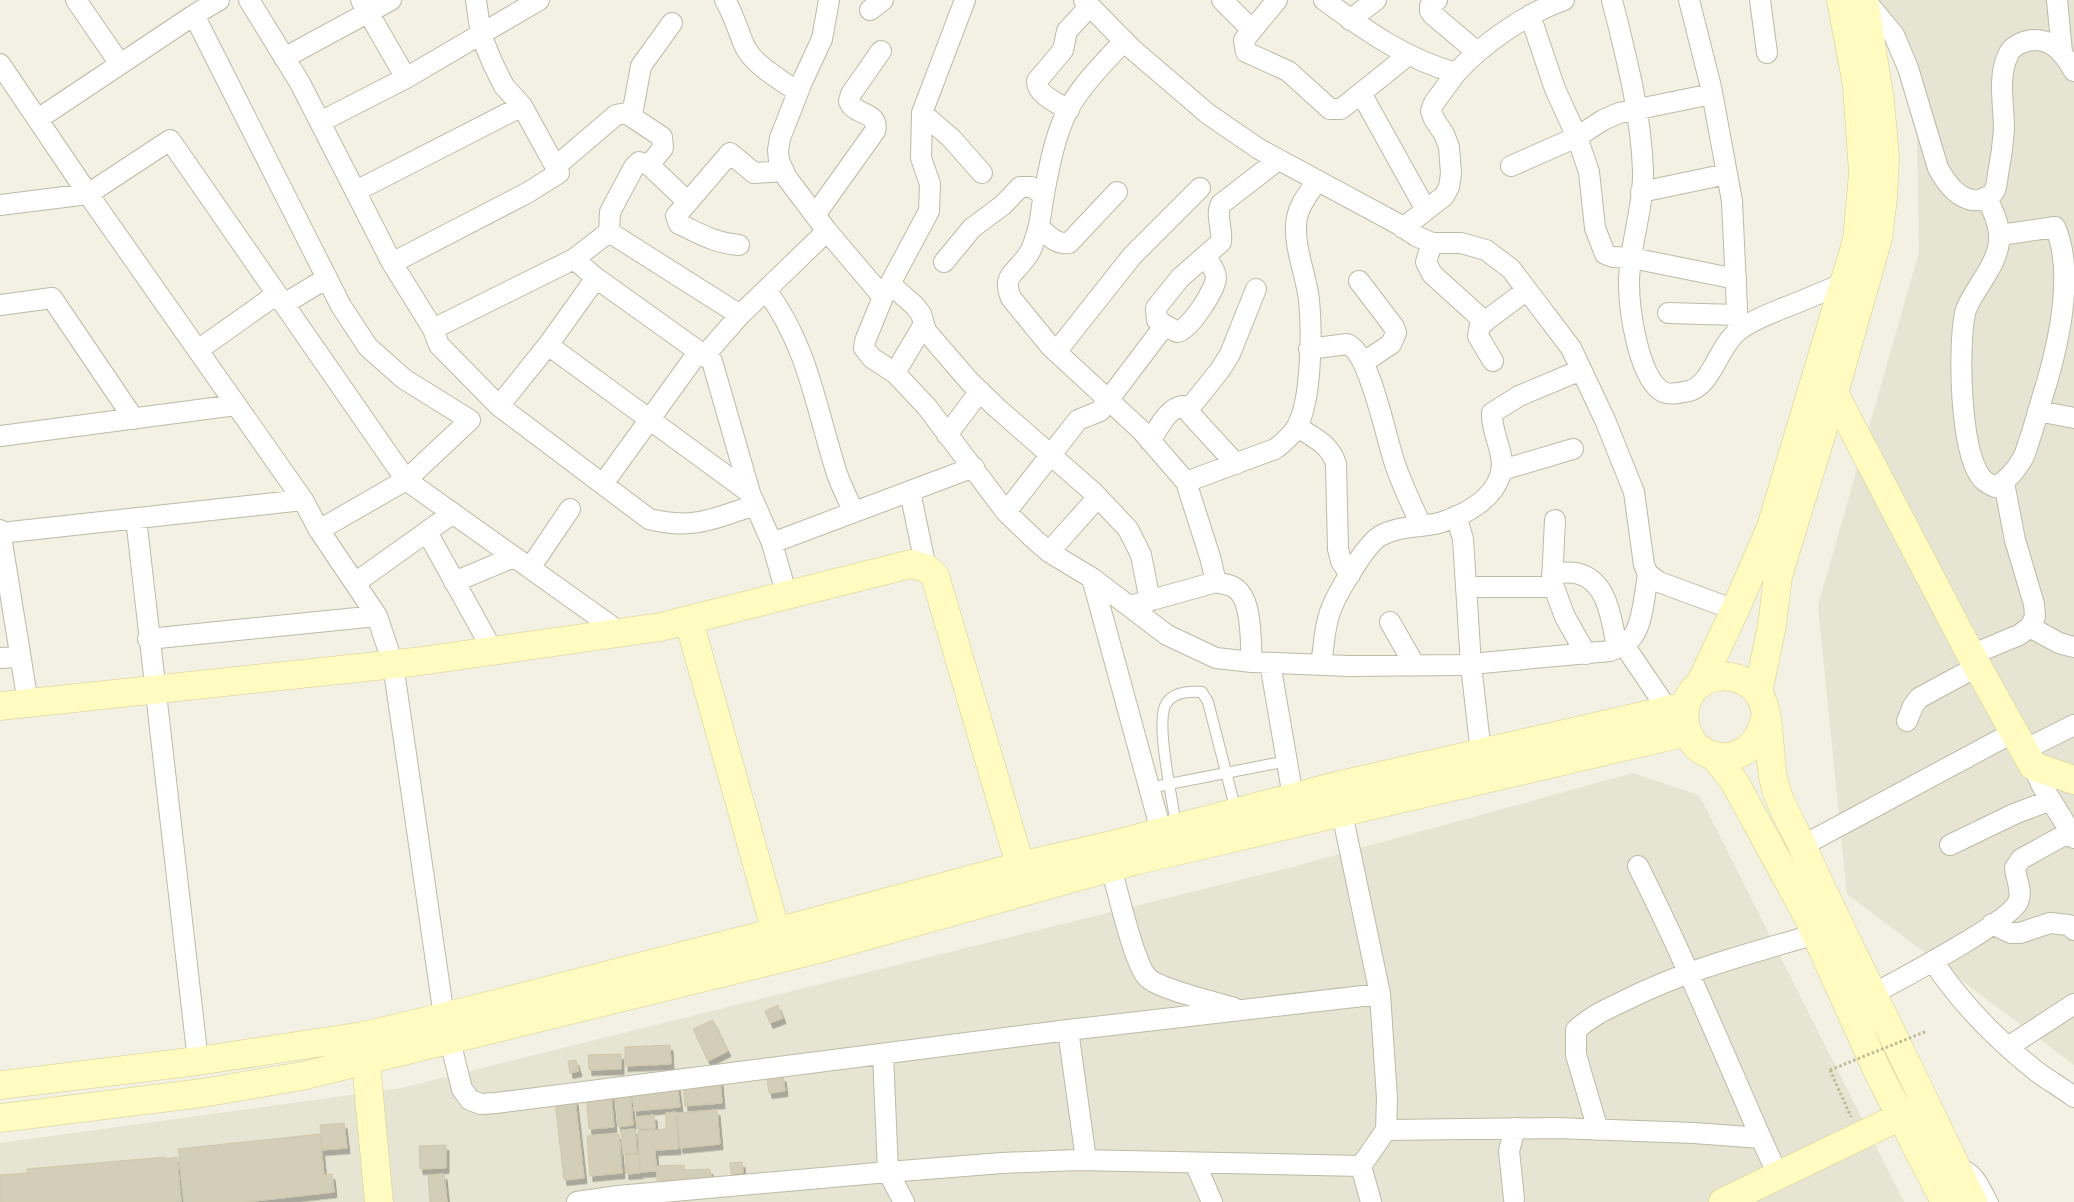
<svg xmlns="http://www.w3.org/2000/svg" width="2074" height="1202" viewBox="0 0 2074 1202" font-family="'Golos Text',sans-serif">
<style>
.residential{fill:#e6e4d2}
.building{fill:#d4ceb9;stroke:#cfc8ac;filter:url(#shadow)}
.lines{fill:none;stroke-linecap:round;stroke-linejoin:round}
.lane-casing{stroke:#bebaa6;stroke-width:12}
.street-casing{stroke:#bebaa6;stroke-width:22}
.secondary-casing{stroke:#d4cf92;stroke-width:29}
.path{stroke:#c0b997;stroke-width:3;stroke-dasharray:2.5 2.5;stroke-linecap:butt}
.lane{stroke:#fff;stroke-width:10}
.street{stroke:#fff;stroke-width:20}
.secondary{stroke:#fffbc1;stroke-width:28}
.path-bridge{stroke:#c0b997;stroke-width:3;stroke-dasharray:2.5 2.5;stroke-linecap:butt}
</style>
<defs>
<filter id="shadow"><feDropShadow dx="3" dy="5.5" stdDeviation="0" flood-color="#0004"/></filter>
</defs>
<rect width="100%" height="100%" fill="#f2f1e4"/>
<!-- residential -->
<path class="residential" d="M1878,0h196v1065l-227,-171 -29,-288 101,-354 -2,-118z
M1633,773l66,22 205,407h-1904v-59l402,-55 890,-221z"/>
<!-- building -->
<path class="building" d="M778,1005l5,13 -13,5 -5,-12z
M713,1020l15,31 -20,10 -15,-32z
M670,1045l1,19 -46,2v-19z
M621,1054v15l-32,1 -1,-15z
M576,1060l3,11 -9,2 -2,-12z
M783,1076l2,15 -16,2 -2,-14z
M720,1080l2,23 -37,3 -2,-23z
M677,1083l3,24 -46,4 -2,-24z
M630,1089l3,36 -15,2 -3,-36z
M611,1094l3,33 -25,2 -3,-33z
M575,1099l9,79 -20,2 -9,-79z
M717,1110l3,34 -40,4 -3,-35z
M676,1112l2,37 -23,1 1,16 28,-1v5l26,-1 1,10 -54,2v-10l-17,1 -2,-41 28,-2v-16z
M654,1115l1,13 -18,1 -1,-12z
M344,1123l3,25 -25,2 -2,-25z
M635,1129l2,24 -14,1 -2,-24z
M320,1134l4,41 8,-1 2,18 -88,10h-62l-6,-53z
M619,1134l3,39 -32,3 -3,-40z
M446,1145v23l-26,1 -1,-23z
M639,1154l1,19 -14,1 -1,-19z
M165,1157v2l12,-2 4,45h-181v-27l27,-2v-4z
M742,1162l1,11 -12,1 -1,-11z
M444,1174l3,28h-17l-2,-27z"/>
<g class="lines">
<defs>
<path id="lane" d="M1149,788l138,-27
M1176,826c-3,-25 -20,-99 -11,-120 6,-14 24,-15 37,-14l6,10 28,109
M1961,1164c18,5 23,22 32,38"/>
<path id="street" d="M76,0l44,64
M249,0l51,83 92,180 41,66 141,-70 22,19
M361,0l45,78
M725,0c9,15 13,31 20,47 11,20 35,32 53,45
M829,0l-7,39 -20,43 -22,56 -2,12 1,11 8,17 40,53 56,66
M965,0l-43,113 -1,45 9,26 -1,27 -46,86 -18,44 -1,7 8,10 23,15 32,34 79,105 28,27 15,13 43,26 75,57 49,23 36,4 97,4 111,-1 150,-14c9,-4 17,-7 23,-15 10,-13 12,-45 15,-62
M1084,0l47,48 77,66 51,35 139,75 18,12 16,7h29l25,7 25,19 60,79 34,72 29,72 10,73 4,9 11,8 76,28
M1222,0l30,30
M1277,0l-33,40 2,12 42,19 42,38h11l66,-53
M1324,0c42,31 82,59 132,73 26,-29 71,-60 108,-73
M1437,0l-7,6v5l2,3 45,38
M1612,0c14,56 29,112 31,171 1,37 -14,75 -14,112 0,27 9,90 31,107 7,6 20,3 29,1 23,-6 29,-44 49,-60 12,-10 29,-16 43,-22 21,-8 42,-17 63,-26
M1689,0l22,87 21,114 6,130
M1760,0l7,53
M1865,0l29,35 14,33 30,100c7,13 19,30 35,32 7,0 12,0 18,-5 6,-5 6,-14 7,-21 3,-15 5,-30 6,-45 0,-25 -7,-53 5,-76 4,-8 17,-13 26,-13 20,0 30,16 39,31
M2057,0l5,52
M870,10l13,-10
M194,15l147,291 27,41 36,32 66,41 -64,60 -236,-340 -82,54 215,306
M1530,15l25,74 22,48 12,35 6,56 10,26 8,3 19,1 104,21
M1350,20l26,-20
M1124,41c-21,23 -46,47 -59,75 -11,24 -16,52 -21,78 -3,15 -3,30 -9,45 -2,7 -5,14 -10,20 -11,15 -23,17 -14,39l40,49 91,84 44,51 24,75 6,25 -86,24
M284,58l107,-58
M0,64l88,130 -88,11
M1361,93l65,117
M1069,110c-10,-6 -33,-16 -32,-29l26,-31 4,-19 23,-25
M922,113l29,25 31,35
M632,115l9,-49 31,-43
M38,119l156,-104 25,-15
M320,122l86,-44 133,-78
M1511,166l66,-29 26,-17 16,-7 93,-19
M555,167l61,-52 10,-2 36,24 1,11 -14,17
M356,191l166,-85
M1641,192l86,-18
M1986,197c21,39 16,53 -7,89 -5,8 -12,18 -14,27 -7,36 -5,133 15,163 4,6 9,8 15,11 14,-7 22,-18 29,-31 9,-24 15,-49 23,-74 13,-45 27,-113 8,-155l-55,8
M815,215l60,-84c5,-20 -21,-15 -26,-30l2,-7 30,-43
M1039,227c9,8 17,18 30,16l48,-51
M1403,228l41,-32 5,-9 2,-13 -2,-27 -5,-13 -10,-15 -3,-8 3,-8 22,-30
M609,232l1,-20 24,-45 5,-5 10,3 39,37
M1432,243l-6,19 6,12 53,48
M739,245c-25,-2 -38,-11 -60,-21l-3,-8 54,-63 24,20 30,-2
M1204,257c6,6 12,13 12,21 -1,12 -26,52 -39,54l-20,-12 -1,-12 24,-30 41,-36c2,-13 -6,-27 0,-38l57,-44
M574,259l35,-27 131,83
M944,262l28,-34 31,-23 17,-18h11l13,8
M392,263l135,-70 32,-20 -37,-67 -18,-20 -11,-22 -12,-29 -5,-35
M1359,281l35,46 2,6 -5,11 -27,18
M890,284l25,22 6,8 5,17 44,51 27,26 96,84 35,37 13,26 9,46
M766,290c42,56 50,118 71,184 5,13 11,26 17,38
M284,304l43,-26
M0,305l52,-7 82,121
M1668,313l69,2
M433,329l6,16 60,61
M548,345l202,148
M1309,349l38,-5c23,8 39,95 48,120 7,21 17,41 26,61
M198,350l79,-56
M1056,352l76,-96 68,-68
M705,355l35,-40 87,-84
M1493,361l-15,-25 2,-11 47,-35
M895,373l29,-49
M1188,410l32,-40 10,-16 26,-65
M2038,411l36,7
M1297,427c16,10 33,17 39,37l2,85 3,12 9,14
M947,435l33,-44
M0,436l236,-31
M1150,441c9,-13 17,-33 33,-35l53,58
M1502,470l71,-21
M1186,482l89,-33c8,-6 16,-13 21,-21 16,-25 16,-99 13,-128 -3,-27 -17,-56 -12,-83 3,-14 12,-24 20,-36
M603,484l96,-133
M910,492l16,76
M755,505c-42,14 -62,25 -106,14l-150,-113 49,-61 48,-67 116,83 38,132 22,50 15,53
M1006,512l72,-92 22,-9 65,-86
M1456,516l7,23 8,126 10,88
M136,518l62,543
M1555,520l-3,62 13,35 21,37
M0,530l28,173
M319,530l87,-50 215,153
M427,532l66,119
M0,533l303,-33 16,30 58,86 16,48 51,353 18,72 8,11 11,4 15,-1 572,-73 312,-36
M772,543l202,-76
M1049,552l49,-55
M530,568l40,-59
M1552,574c7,-1 16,-2 23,-1 33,5 37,49 42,75
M1092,578l69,253
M454,582l60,-25
M1216,582c6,2 14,2 19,6 18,12 15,54 17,74
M355,583l98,-70
M1466,587h87
M1390,622l25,44
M2030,627l29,16 15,4
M148,639l229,-23
M1624,645l44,65
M1971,655l48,-20 11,-8 5,-10 -1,-13 -19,-64 -11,-57
M0,658l20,-1
M1270,663l23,134
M1321,665c3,-18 3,-37 9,-53 6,-17 35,-67 50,-76 20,-11 38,-8 59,-13 23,-7 53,-22 61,-47 7,-22 -9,-41 -8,-63l27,-17 62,-26
M1907,721l6,-15 6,-8 59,-32
M2024,750l50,-25
M2033,766l8,18 33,54
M1342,813l38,181 7,104 -1,32 -25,36
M1950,845l64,-31 37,-14
M1802,846l212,-114
M1638,866c45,89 83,181 123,272
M1111,868c7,23 22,93 36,109 11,12 68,25 87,31
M1992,924l19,9h9l30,-10 19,2 5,5
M1933,961c28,43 63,78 103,110 12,9 26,17 38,26
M1873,994c24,-13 136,-72 145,-92 5,-11 -2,-22 -3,-34l6,-9 49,-27
M1068,1030l18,130
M2008,1047l66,-43
M883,1054l5,118 16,30
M1386,1130l170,-2 138,5 67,5 17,37
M1598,1130l-22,-75v-25c16,-15 33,-22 52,-31 60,-30 124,-46 188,-65
M1195,1163l17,39
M1514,1199l-5,-48 6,-23
M577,1202l41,-6 270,-24 114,-9 75,-3 284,6 10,36"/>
<path id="secondary" d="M1834,393l137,262 62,111 41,14
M689,621l87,311
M1700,684l35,-74 36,-83 86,-287 6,-67 -6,-88 -16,-85
M1758,693l14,-68 6,-49 56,-183 44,-155 5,-40 2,-40 -5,-57 -16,-101
M0,706l414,-44 246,-35 251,-63 15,4 9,8 91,309
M1765,717c-11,61 -87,47 -80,-8 5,-36 53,-43 73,-16 15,20 9,72 18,96 5,17 15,34 23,50 15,34 31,67 47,100 43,88 85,175 127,263
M1714,756l20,25 74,136 70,155 67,130
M364,1042l15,160
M0,1085l198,-24 165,-25 81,-19 332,-85 244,-66 88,-20 228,-60 350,-80
M0,1118l202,-25 100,-17 517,-127 319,-89 549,-128
M1723,1202l195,-94"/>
</defs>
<!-- lane casing -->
<use href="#lane" class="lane-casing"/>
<!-- street casing -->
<use href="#street" class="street-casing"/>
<!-- secondary casing -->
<use href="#secondary" class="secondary-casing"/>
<!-- path -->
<path class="path" d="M1830,1070l21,47"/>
<!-- lane -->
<use href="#lane" class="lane"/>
<!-- street -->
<use href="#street" class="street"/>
<!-- secondary -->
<use href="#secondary" class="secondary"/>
<!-- path-bridge -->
<path class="path-bridge" d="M1830,1070l97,-39"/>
</g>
</svg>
